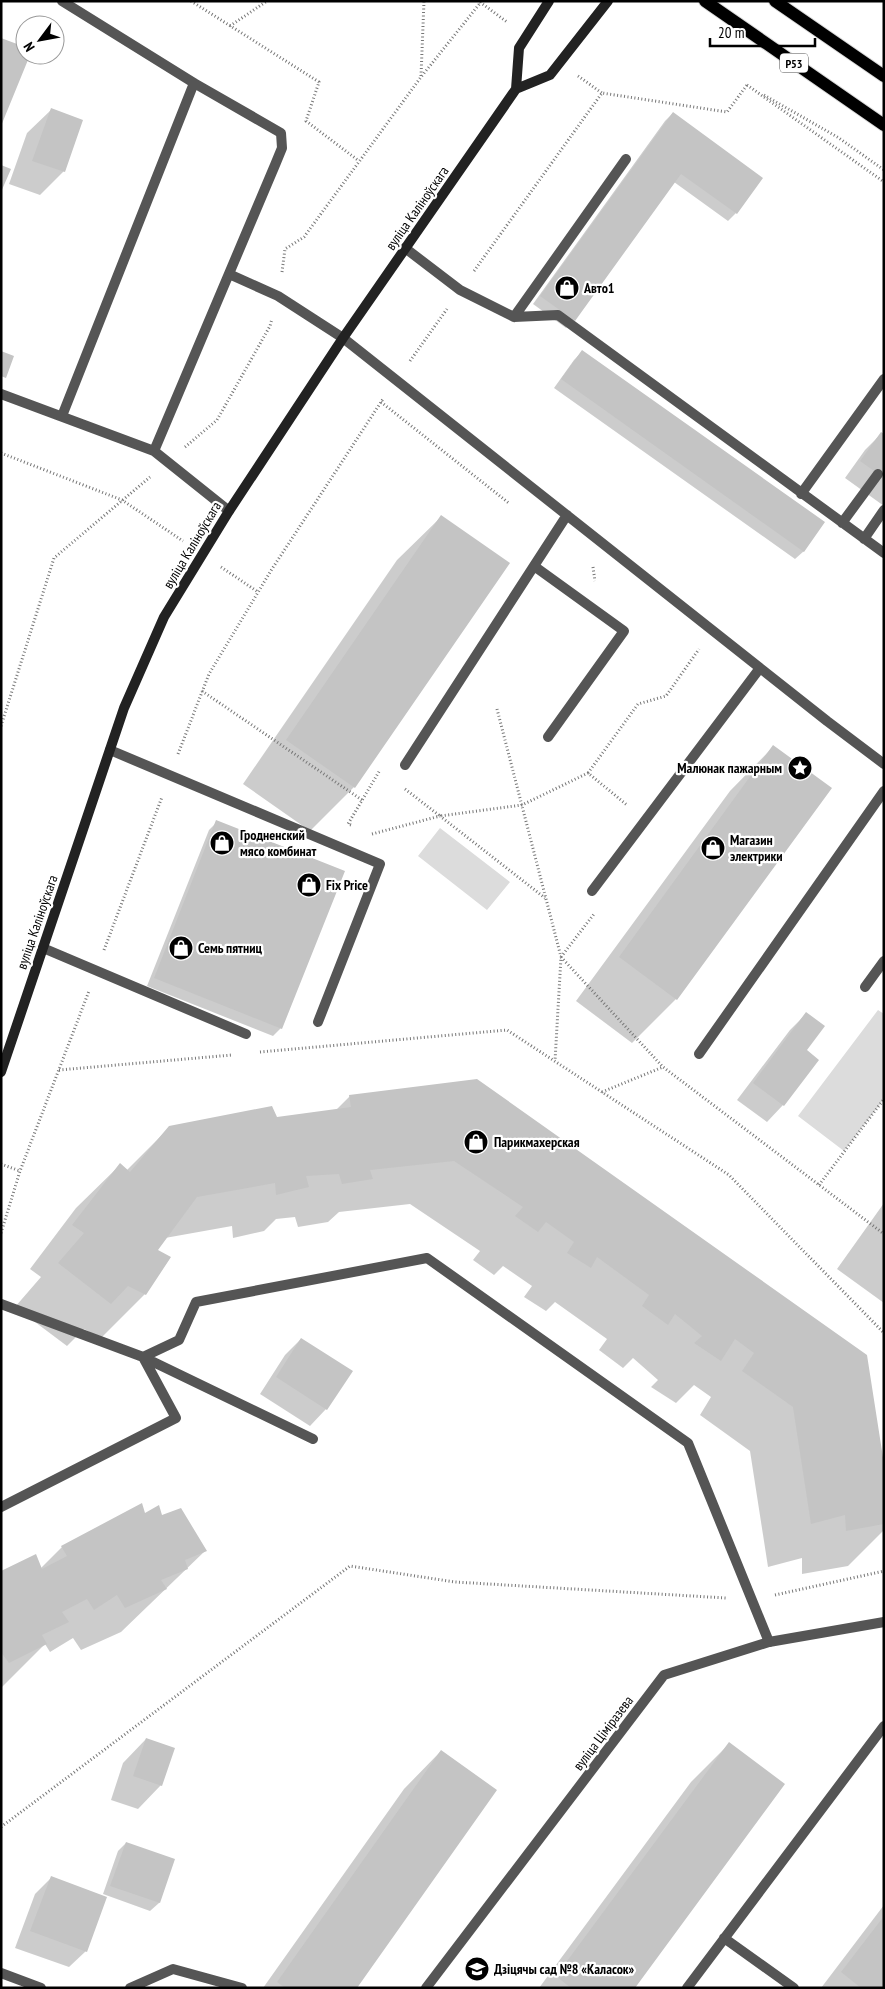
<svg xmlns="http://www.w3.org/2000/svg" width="885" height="1989" viewBox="0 0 885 1989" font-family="'PT Sans Narrow',sans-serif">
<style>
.green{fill:#dcdcdc}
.shadow{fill:#0003}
.building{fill:#c4c4c4}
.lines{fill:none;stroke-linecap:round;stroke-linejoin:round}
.primary-casing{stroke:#dbdbdb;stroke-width:14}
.path{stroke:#777;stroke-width:3;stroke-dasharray:1 2.5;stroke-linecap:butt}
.lane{stroke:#555;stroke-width:10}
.street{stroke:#555;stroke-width:10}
.secondary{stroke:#222;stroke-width:10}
.primary{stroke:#000;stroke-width:12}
.labels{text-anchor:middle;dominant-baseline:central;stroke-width:4.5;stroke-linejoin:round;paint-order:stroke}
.shield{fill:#fff;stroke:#4c4c4c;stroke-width:1}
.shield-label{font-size:12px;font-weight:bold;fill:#000}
.street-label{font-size:14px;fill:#000;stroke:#fff}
.poi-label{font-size:14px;font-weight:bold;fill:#000;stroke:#fff;text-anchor:start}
</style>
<rect width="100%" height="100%" fill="#fff"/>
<!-- green -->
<path class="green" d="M440,828l70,54 -23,28 -69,-54z
M878,1010l6,4v85l-40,52 -46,-35z"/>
<!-- shadow -->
<path class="shadow" d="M51,110l13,61 -24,24 -31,-11 18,-51z
M673,113l63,100 -8,8 -54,-39 -100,138 -8,8 -33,-24 132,-183z
M582,352l222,199 -9,8 -241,-171 20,-28z
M881,434l3,2v70l-39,-28 20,-28z
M441,517l67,46 -154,224 -44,44 -67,-47 154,-224z
M773,747l-97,252 -44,44 -56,-42 154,-210z
M217,822l64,206 -8,8 -126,-50 62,-156z
M806,1014l-1,37 13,9 -35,45 -16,17 -30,-22 53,-70z
M477,1080l407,393v57l-36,36 -46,8v-16l-34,9 -18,-116 -50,-36 11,-18 -17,-12 -18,18 -25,-16 7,-7 -25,-22 -10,10 -24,-18 8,-11 -52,-37 -9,9 -22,-14 8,-11 -29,-20 -9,9 -21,-15 7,-9 -70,-47 -71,8 -11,10 -30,5 -3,-10 -19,2 -12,12 -31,7 -1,-12 -67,12 -9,12 14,8 -25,36 -44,44 -17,-9 -17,17 -52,-39 26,-30 -11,-8 46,-61 44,-43 7,5 43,-43 106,-8 59,-8 15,-15z
M884,1203v100l-47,-34z
M301,1339l25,70 -16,17 -50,-32 25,-39z
M144,1515l17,2 44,34 -84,81 -40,18 -8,-12 -23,14 -5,-8 -44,44v-116l39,-3 22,-22z
M146,1739l15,46 -23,24 -27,-9 12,-37z
M729,1744l-96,244h-94l152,-206z
M441,1751l-85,237h-93l141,-199z
M126,1843l48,17 -15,43 -9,8 -47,-17 15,-43z
M51,1878l35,73 -17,16 -54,-19 20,-54z
M884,1905v83h-63z"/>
<!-- building -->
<path class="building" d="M1,38l24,9v8h5l-29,71z
M51,108l32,12 -18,52 -33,-11z
M673,112l90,66 -26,36 -56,-40 -106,147 -35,-25z
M1,165l10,4 -10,23z
M582,350l243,172 -21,30 -243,-173z
M1,351l13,5 -8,22 -5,-2z
M881,432l3,2v44l-24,-17z
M441,515l69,48 -155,225 -69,-48z
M773,745l59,43 -155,212 -58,-43z
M216,820l129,51 -63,158 -128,-51z
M806,1012l19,14 -18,24 12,10 -35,46 -31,-23z
M477,1079l390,276 17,109v60l-38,7 -1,-16 -34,9 -18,-117 -51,-36 12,-18 -19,-14 -14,22 -27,-18 8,-7 -27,-22 -7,11 -26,-19 7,-11 -52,-38 -6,11 -24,-15 7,-11 -28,-20 -8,10 -23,-16 8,-9 -69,-46 -84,9 3,9 -31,5 -3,-10 -33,2 3,11 -33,8 -1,-12 -78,14 -39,53 13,7 -25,38 -18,-9 -17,18 -53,-41 26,-30 -12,-8 48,-62 10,9 39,-46 103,-20 5,11 74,-10 -2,-12z
M301,1338l52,33 -26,39 -51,-33z
M142,1503l3,10 14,-8 3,10 19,-7 26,43 -22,9 3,9 -27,11 6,9 -42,19 -8,-13 -23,15 -7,-11 -25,13 7,10 -27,13 5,9 -38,19 -8,-11v-81l35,-17 6,15 25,-13 -6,-10z
M146,1738l29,10 -13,38 -29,-10z
M729,1742l56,42 -150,204h-64l-15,-12z
M441,1750l56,40 -140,198h-72l-8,-6z
M126,1842l49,17 -15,44 -50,-17z
M51,1876l56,21 -20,55 -57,-21z
M884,1916v72h-23l-20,-16z"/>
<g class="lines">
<defs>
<path id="primary" d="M705,1l179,124
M775,1l109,75"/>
</defs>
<!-- primary casing -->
<use href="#primary" class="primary-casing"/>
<!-- path -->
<path class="path" d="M191,1l128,81 -13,39 53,40
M480,2l27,20
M230,26l37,-25
M421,76l3,-75
M578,76l24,17
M747,85l137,97
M764,95l75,43 45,32
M474,271l128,-178 125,19 20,-27
M282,272l3,-23 19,-12 117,-160 60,-75
M410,361l37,-52
M381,402l129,102
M185,447l32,-27 53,-94 2,-7
M1,453l121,47 61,41
M221,567l37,25
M593,567l2,14
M202,691l160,109
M497,709l64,248 -6,104
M1,726l53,-168 96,-81
M178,754l31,-80 63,-105 111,-170
M588,773l50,-69 28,-8 33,-47
M405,789l35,27 82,-11 66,-32 39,32
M351,825l-3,-1 32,-54
M372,834l68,-18 105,82
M104,950l58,-153
M561,957l33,-43
M561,957l102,110 221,167
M260,1052l247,-22 222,145 155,158
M59,1070l173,-15
M602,1092l61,-25
M1,1164l19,7
M819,1185l65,-86
M1,1233l19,-62 69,-180
M775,1595l109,-24
M1,1827l349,-261 105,16 271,16"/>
<!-- lane -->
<path class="lane" d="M62,1l132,82 87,50 1,15 -7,17 -121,286
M405,248l55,42 54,27 112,-158
M229,274l49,22 65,42 484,383 57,43
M514,317l44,-2 326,238
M1,394l153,57 75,60
M62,416l132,-333
M801,494l83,-115
M842,523l36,-49
M864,539l20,-29
M534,566l90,65 -76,106
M110,750l270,114 -62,158
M405,765l162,-250
M592,891l168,-223
M43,948l203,86
M865,987l19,-26
M699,1054l185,-263
M1,1304l142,53 36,-17 17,-38 231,-44 261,185 81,199
M143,1357l170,82
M1,1507l175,-89 -33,-61
M724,1938l70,50
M1,1973l40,15
M130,1988l43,-19 69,19
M687,1988l197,-262"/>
<!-- street -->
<path class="street" d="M426,1988l238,-313 105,-33 115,-20"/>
<!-- secondary -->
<path class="secondary" d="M516,89l34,-14 58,-74
M1,1072l123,-364 40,-91 65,-106 114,-173 173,-249 3,-41 30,-47"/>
<!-- primary -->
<use href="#primary" class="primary"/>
</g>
<!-- icons -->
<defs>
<symbol id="shop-disc" viewBox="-11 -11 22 22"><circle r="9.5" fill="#000" stroke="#fff"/><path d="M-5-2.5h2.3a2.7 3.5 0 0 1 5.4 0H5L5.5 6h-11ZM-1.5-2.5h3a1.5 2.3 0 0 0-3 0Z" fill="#fff"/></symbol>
<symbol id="sight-disc" viewBox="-11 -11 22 22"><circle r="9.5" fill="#000" stroke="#fff"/><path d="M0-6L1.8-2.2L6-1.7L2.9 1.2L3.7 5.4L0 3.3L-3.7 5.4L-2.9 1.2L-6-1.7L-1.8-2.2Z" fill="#fff"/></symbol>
<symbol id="school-disc" viewBox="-11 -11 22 22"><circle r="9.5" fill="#000" stroke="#fff"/><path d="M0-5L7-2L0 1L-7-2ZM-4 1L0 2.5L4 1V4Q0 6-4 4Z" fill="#fff"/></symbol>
</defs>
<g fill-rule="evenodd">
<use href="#shop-disc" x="553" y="274" width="28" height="28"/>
<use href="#sight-disc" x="786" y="754" width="28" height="28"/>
<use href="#shop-disc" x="208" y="829" width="28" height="28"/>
<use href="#shop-disc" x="699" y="834" width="28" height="28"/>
<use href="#shop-disc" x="295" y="871" width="28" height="28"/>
<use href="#shop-disc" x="167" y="934" width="28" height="28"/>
<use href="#shop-disc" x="462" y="1128" width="28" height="28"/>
<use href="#school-disc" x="463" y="1955" width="28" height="28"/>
</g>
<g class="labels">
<!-- shield labels -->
<rect class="shield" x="780" y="53.5" width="28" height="19" rx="4"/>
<g class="shield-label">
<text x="794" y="63">Р53</text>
</g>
<!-- street labels -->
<g class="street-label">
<text transform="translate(417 208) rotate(-55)">вуліца Каліноўскага</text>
<text transform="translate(192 545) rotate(-59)">вуліца Каліноўскага</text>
<text transform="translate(37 922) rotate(-71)">вуліца Каліноўскага</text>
<text transform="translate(603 1733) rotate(-53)">вуліца Ціміразева</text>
</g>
<!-- poi labels -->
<g class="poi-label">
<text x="584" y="288">Авто1</text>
<text x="782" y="768" text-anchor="end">Малюнак пажарным</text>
<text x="240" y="835">Гродненский<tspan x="240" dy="16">мясо комбинат</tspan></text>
<text x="730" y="840">Магазин<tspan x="730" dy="16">электрики</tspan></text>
<text x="326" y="885">Fix Price</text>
<text x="198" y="948">Семь пятниц</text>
<text x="494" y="1142">Парикмахерская</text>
<text x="494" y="1969">Дзіцячы сад №8 «Каласок»</text>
</g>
</g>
<!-- border -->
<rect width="885" height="1989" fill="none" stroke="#000000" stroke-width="5"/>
<!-- north arrow -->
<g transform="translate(40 40) rotate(238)"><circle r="24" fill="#ffffff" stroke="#999999"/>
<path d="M0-4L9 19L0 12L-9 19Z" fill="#000000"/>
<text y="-8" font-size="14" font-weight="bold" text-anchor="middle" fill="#000000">N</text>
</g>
<!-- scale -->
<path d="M710 38v8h105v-8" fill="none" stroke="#000000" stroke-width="2.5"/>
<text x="718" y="38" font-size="15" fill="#000000" stroke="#ffffff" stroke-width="4" paint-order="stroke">20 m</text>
</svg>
